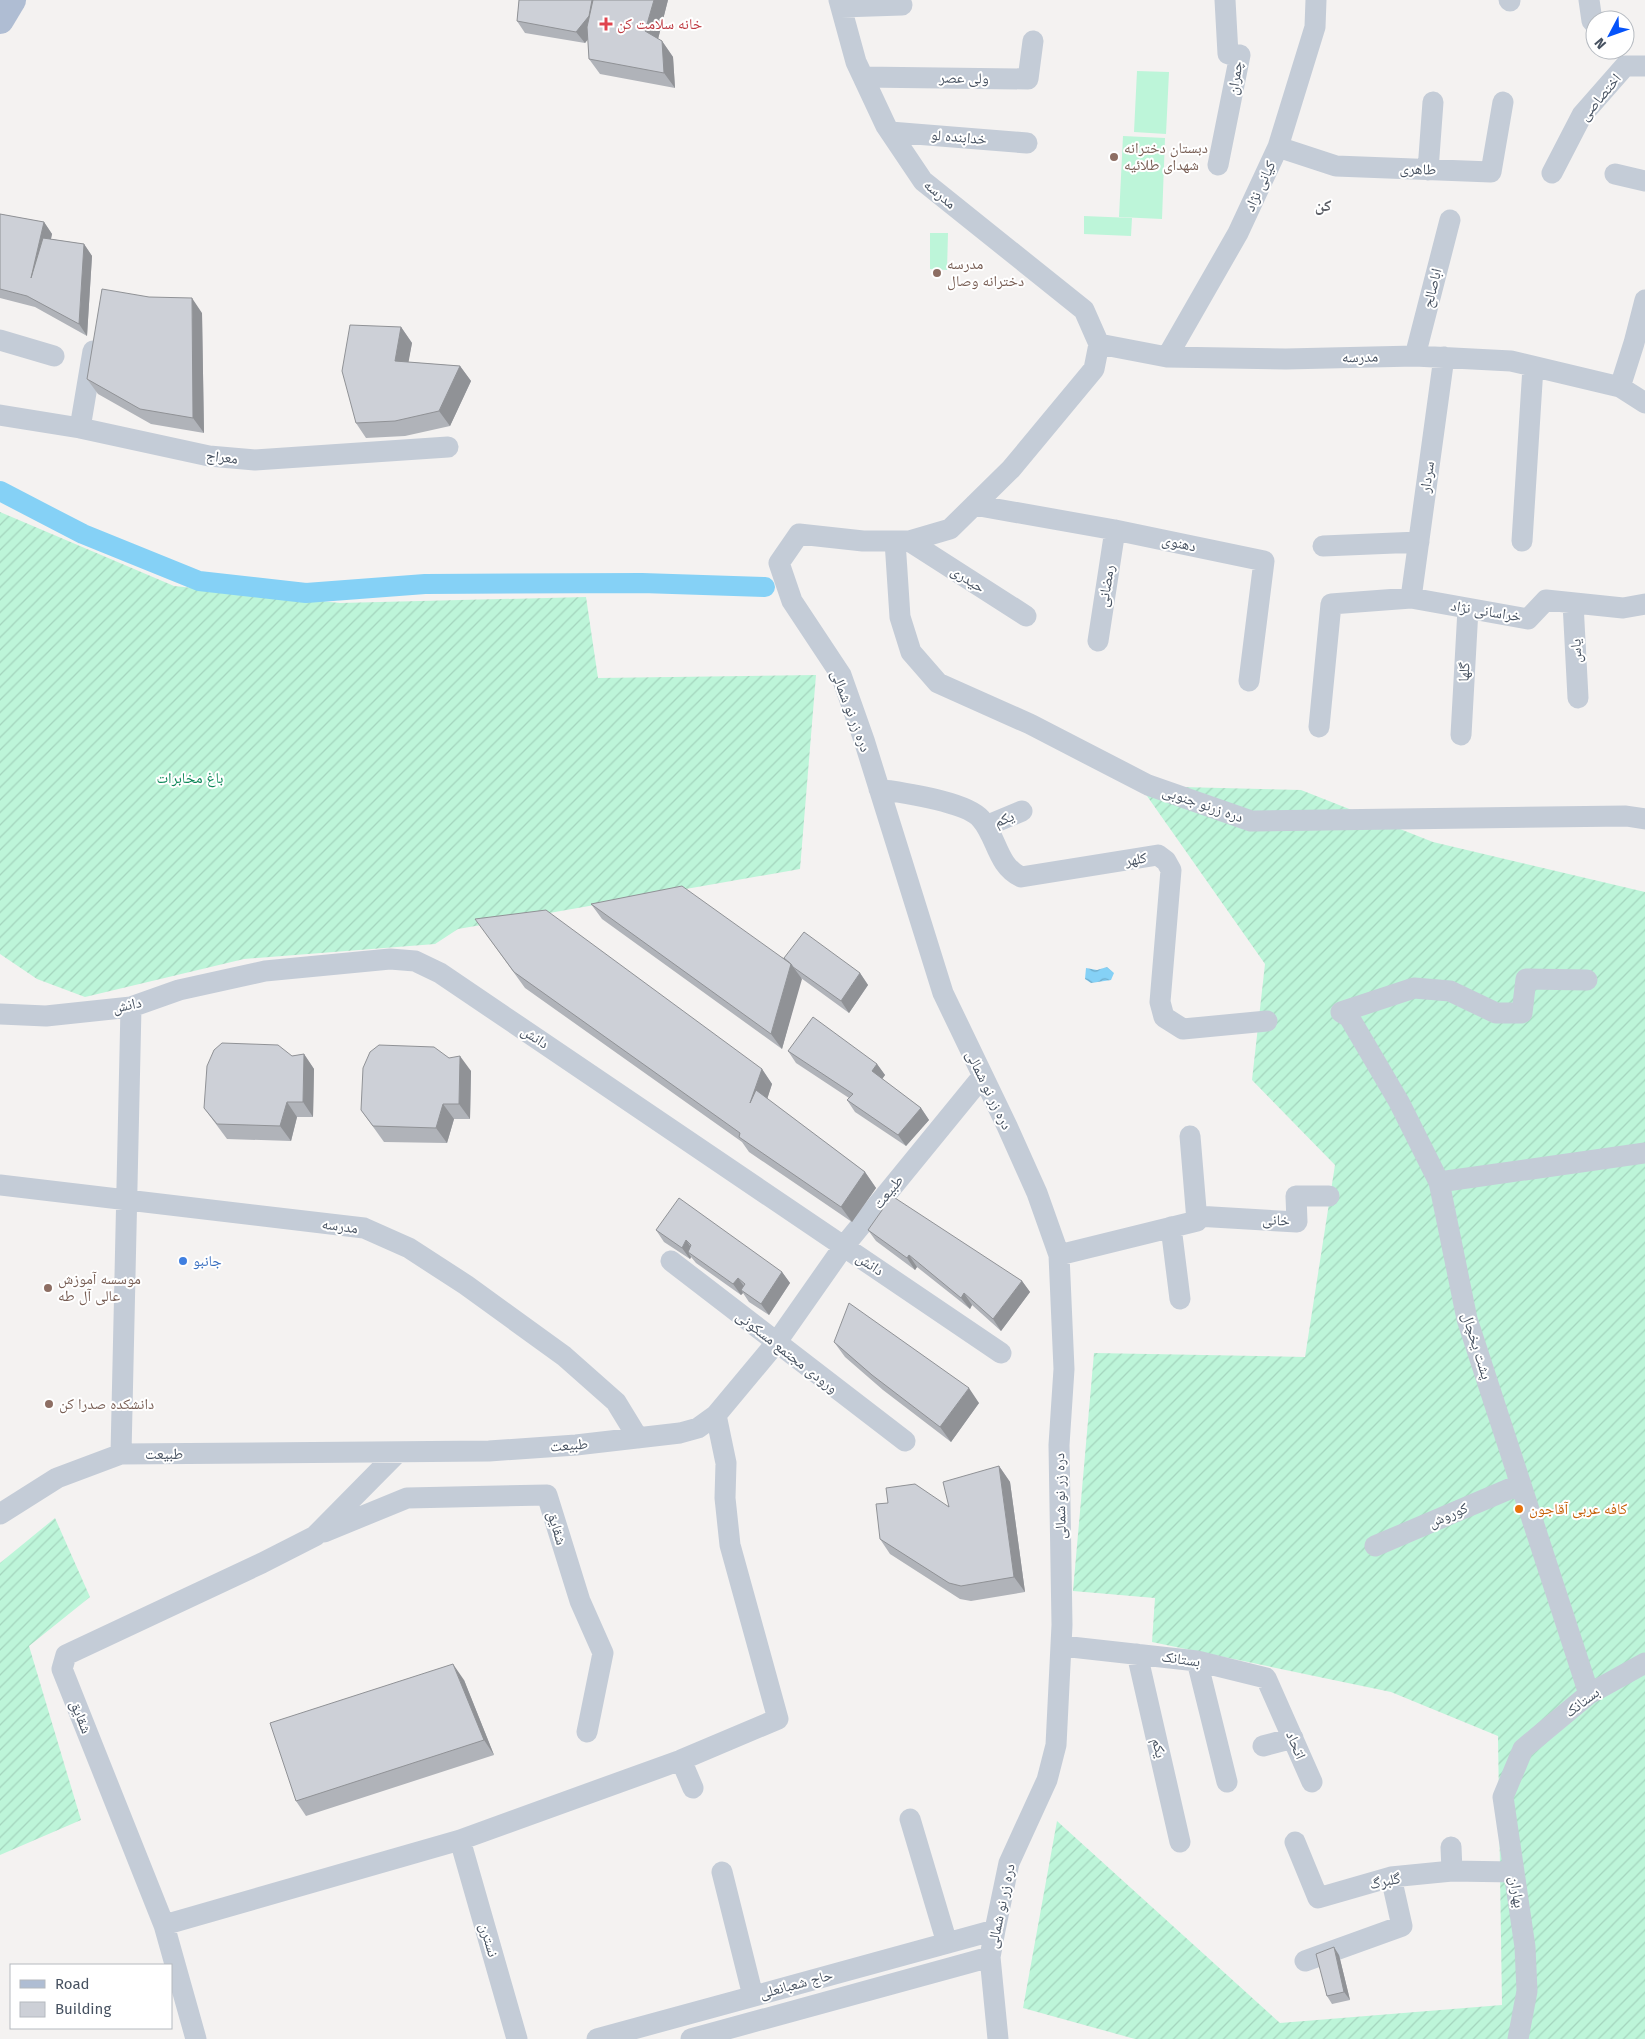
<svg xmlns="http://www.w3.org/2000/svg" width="1645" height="2039" viewBox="0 0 1645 2039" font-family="'Fira Sans','Noto Naskh Arabic',sans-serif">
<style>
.grass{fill:#bdf5d9}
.garden{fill:url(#garden-furrows)}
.water{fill:url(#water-waves)}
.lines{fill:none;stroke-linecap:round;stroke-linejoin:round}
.canal{stroke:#85d1f6;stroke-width:20}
.minor{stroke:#c4ccd7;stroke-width:21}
.major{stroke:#afbdd3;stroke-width:28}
.wall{fill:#b0b3b9}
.shaded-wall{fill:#909296}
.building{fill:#cdd0d7;stroke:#909296}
.health-dot{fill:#e0444e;stroke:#fff;stroke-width:2}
.education-dot{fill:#8d6e63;stroke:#fff;stroke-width:2}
.shop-dot{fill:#3f7fe0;stroke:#fff;stroke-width:2}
.food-dot{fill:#e8710a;stroke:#fff;stroke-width:2}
.labels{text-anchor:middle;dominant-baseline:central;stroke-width:4;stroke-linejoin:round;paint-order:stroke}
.health-label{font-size:15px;fill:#be3a42;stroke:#fff;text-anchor:start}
.street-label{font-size:15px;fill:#475261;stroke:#fff}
.education-label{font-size:15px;fill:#785e54;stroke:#fff;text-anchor:start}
.park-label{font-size:15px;fill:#0d8758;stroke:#fff}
.shop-label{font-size:15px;fill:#366cbe;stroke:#fff;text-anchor:start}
.food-label{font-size:15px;fill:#c56008;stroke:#fff;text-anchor:start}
.neighbourhood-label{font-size:16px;font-weight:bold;fill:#5d6067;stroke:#fff}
</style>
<defs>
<pattern id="garden-furrows" width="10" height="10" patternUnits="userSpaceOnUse" patternTransform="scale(1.25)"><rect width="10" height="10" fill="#bdf5d9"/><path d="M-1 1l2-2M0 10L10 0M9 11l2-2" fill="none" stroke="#a4d4bd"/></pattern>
<pattern id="water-waves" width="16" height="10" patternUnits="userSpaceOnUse" patternTransform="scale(1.25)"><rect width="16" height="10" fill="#85d1f6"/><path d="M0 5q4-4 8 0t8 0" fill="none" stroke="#6faccb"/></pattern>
</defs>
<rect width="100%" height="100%" fill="#f4f2f1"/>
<!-- grass -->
<path class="grass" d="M1137,71l32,1 -3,62 -32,-2z
M1123,136l42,2 -3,81 -43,-2z
M1084,216l48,2 -1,18 -47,-2z
M930,233h18l-1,37 -17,-1z"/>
<!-- garden -->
<path class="garden" d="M0,512l174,74 166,17 246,-6 12,81 218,-3 -16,194 -342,60 -23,15 -191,15 -159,38 -48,-18 -37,-25z
M1140,786l161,4 132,52 212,50v1147h-510l-112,-31 34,-187 223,202 222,-18 -4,-269 -107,-44 -239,-50 3,-44 -82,-7 21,-238 211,4 30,-192 -83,-85 13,-116z
M55,1518l35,79 -61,49 52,174 -81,35v-292z"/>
<!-- water -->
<path class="water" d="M1107,967l7,6 -3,7 -20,3 -6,-4 1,-11 11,2z"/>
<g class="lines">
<!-- canal -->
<path class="canal" d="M0,491l83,43 116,47 107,12 119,-9 217,-1 123,4"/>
<!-- minor -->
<path class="minor" d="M839,0l17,62 30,64 37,55 161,129 15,34 -5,25 -83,100 -61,60 -41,12h-46l-64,-7 -20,29 13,38 49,74 23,65 79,253 64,133 30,67 22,62 5,114 -5,76 3,180 -6,120 -9,35 -38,83 -14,67 -5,27 8,82
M1509,0l1,1
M1589,0l3,21
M841,7l61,-2
M863,77l165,2 5,-38
M890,132l137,11
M1278,147l58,19 155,6 12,-70
M1218,165l22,-110 -12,-1 -3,-54
M1428,170l5,-68
M1552,173l30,-58 43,-49h20
M1615,174l30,7
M0,340l54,16
M1099,344l68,13 119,2 129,-3 96,5 109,26 25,16
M1415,356l35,-136
M1167,357l71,-124 40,-86 37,-120 1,-27
M1620,387l14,-44 11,-43
M0,415l80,13 129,28 46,4 193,-13
M80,428l13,-77
M974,505l141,25 149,31 -15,120
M895,541l5,76 11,35 27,31 92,41 118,61 103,36 375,-5 19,3
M909,541l117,75
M1522,541l11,-174
M1323,546l96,-4
M1411,598l33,-241
M1573,603l5,95
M1098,641l17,-111
M1319,727l12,-123 80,-6 117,21 18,-19 77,8 22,-4
M1461,735l7,-126
M879,789c23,4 87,12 102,30 16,18 16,47 40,58l137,-22 8,6 5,9 -11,132 4,15 19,12 84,-8
M986,826l36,-15
M1341,1012l8,5 50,85 40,80 28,137 122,375
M1341,1012l73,-24 36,3 46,22h26l4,-34 61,1
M0,1014l46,2 85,-9 48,-17 86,-19 125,-12 25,2 25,12 561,380
M1439,1182l206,-29
M0,1185l364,43 45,20 57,37 98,71 52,46 22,36
M1196,1216l101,6 -1,-26h33
M1171,1227l9,72
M1059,1255l138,-34 -7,-85
M671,1261l234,180
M121,1454l10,-447
M0,1514l57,-36 64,-24 368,-3 87,-6 104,-12 18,-5 18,-13 60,-72 68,-97 138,-169
M324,1532l83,-34 140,-3 33,106 23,52 -16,79
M1375,1546l146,-62
M1062,1646l135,15 69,17 46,104
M1137,1654l43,188
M1197,1661l30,121
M1263,1746l30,-8
M681,1760l12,28
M910,1819l37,124
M460,1840l57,199
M1295,1842l23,56 73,-21 61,-6 62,1
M1451,1847l1,24
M722,1872l31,124
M164,1925l296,-85 221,-80 97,-41 -48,-174 -5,-47 1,-35 -10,-48
M1305,1961l97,-35 -11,-49
M196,2039l-32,-114 -102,-256 4,-14 196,-92 53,-27 83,-84
M597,2039l398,-109
M691,2039l299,-82
M1518,2039l9,-48 -2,-44 -22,-150 20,-48 66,-55 56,-31"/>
<!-- major -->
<path class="major" d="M0,20l12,-20"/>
</g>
<!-- wall -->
<path class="wall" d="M519,0h149l-10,39 4,2 11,16 2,31 -75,-14 -11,-15 -1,-20 -3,4 -60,-10 -8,-12z
M0,214l44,8 8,12 -1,5 33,5 8,12 -5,80 -52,-29 -35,-9z
M202,313l2,120 -53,-9 -53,-30 -11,-15z
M401,327l11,16 -4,19 52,4 11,15 -21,45 -45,10 -39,2 -10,-15z
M591,904l193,54 76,15 8,12 -19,28 -48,-35 -19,71 -180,-130z
M486,934l276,135 10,15 -5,15 98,73 11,16 -24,34 -103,-70 -7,-10 -217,-154z
M788,1051l89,13 8,11 -3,4 39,29 8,12 -23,26 -51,-34 -8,-12 2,-2 -53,-35z
M304,1054l10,15 -1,48h-16l-6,24 -64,-2 -23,-31 88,-52z
M449,1058l22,13 -1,48h-16l-7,24 -63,-1 -23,-32z
M656,1230l126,42 8,11 -21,32 -20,-13 -6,-9 -2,2 -45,-32 -5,-6 -1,2 -26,-17z
M868,1230l154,51 8,11 -29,39 -29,-26 -2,4 -53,-42 -2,3 -39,-29z
M834,1342l145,61 -28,39 -68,-52 -38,-33z
M999,1466l11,16 15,110 -54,9 -11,-2 -70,-45 -10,-15 69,-32z
M464,1680l30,75 -188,61 -10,-15z
M1339,1955l11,45 -18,4 -5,-8z"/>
<!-- shaded-wall -->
<path class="shaded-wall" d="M592,0h10l-5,28 -12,15 -9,-11z
M654,0h14l-12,47 -11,-16z
M662,41l11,16 2,31 -11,-15z
M44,222l8,12 -13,55 -8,-11z
M84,244l8,12 -5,80 -8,-12z
M192,298l10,15 2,120 -11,-15z
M401,327l11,16 -6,33 -11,-15z
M460,366l11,15 -21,45 -11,-15z
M791,964l11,15 -20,70 -11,-15z
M860,973l8,12 -19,28 -8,-12z
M304,1054l10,15 -1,48 -10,-15z
M460,1056l11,15 -1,48 -11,-15z
M877,1064l8,11 -5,7 -8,-11z
M762,1069l10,15 -11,34 -11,-15z
M287,1102l10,15 -6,24 -11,-15z
M443,1104l11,15 -7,24 -11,-15z
M921,1108l8,12 -23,26 -8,-11z
M865,1172l11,16 -24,34 -11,-15z
M686,1240l8,12h-6l3,5 -1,2 -8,-11z
M909,1255l8,12 -2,3 -8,-12z
M782,1272l8,11 -21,32 -8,-11z
M738,1278l8,11 -5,1 2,3 -2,2 -8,-11z
M1022,1281l8,11 -29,39 -8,-12z
M964,1293l8,12 -2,4 -9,-11z
M969,1388l10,15 -28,39 -11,-15z
M999,1466l11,16 15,110 -11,-15z
M453,1664l11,16 30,75 -10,-15z
M1334,1947l5,8 11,45 -6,-8z"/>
<!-- building -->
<path class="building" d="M519,0h73l-3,16 -13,16 -59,-11z
M593,0h61l-9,31 17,10 2,32 -75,-14 -2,-32z
M0,214l44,8 -13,56 12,-40 41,6 -5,80 -52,-28 -27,-7z
M102,289l47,8 43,1 1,120 -53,-9 -53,-30z
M350,325l51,2 -6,34 65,5 -21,45 -44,10 -39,2 -14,-52z
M682,886l109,78 -20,70 -180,-130z
M546,910l216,159 -12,34 6,-13 109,82 -24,35 -102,-70 1,-4 -226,-161 -39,-53z
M804,932l56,41 -19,28 -48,-34 -2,-3 -7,-6z
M813,1017l64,47 -5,7 49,37 -23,27 -51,-35 6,-6 -65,-43z
M222,1043l56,2 14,11 12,-2 -1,48h-16l-7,24 -63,-2 -13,-16 3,-42 7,-16z
M379,1045l55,2 15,11 11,-2 -1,48h-16l-7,24 -63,-2 -12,-16 2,-42 7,-16z
M892,1196l130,85 -29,38 -29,-26 -3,5 -52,-43 -2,3 -39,-28z
M679,1198l103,74 -21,32 -20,-14 4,-6 -7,-6 -5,6 -45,-32 3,-7 -5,-5 -4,8 -26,-18z
M849,1303l120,85 -29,39 -68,-52 -38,-33z
M999,1466l15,111 -53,9 -12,-3 -69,-44 -4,-35 12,-1 -2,-15 29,-4 34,23 -6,-25z
M453,1664l31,76 -188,61 -26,-78z
M1334,1947l10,45 -17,4 -11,-42z"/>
<!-- markers -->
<path class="health-dot" d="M603.5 16.5h5v5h5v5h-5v5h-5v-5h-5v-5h5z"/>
<g class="education-dot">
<circle cx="1114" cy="157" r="5"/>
<circle cx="937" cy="273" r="5"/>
<circle cx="48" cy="1288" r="5"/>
<circle cx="49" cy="1404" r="5"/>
</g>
<circle class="shop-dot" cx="183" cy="1261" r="5"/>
<circle class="food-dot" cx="1519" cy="1509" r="5"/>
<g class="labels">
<!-- health labels -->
<g class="health-label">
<text x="617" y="24">خانه سلامت کن</text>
</g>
<!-- street labels -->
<g class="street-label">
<text transform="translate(964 78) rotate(1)">ولی عصر</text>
<text transform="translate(1235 78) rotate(-81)">چمران</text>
<text transform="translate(1600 97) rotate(-50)">اختصاصی</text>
<text transform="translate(959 137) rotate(5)">خدابنده لو</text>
<text transform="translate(1418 169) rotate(2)">طاهری</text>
<text transform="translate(1260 186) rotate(-65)">کیانی نژاد</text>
<text transform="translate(940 194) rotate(40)">مدرسه</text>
<text transform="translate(1432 288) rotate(-76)">اباصالح</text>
<text transform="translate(1360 357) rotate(-1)">مدرسه</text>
<text transform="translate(222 457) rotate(7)">معراج</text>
<text transform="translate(1427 477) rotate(-82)">سردار</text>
<text transform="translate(1179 543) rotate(12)">دهنوی</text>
<text transform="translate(968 579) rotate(33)">حیدری</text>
<text transform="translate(1106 586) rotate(-81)">رمضانی</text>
<text transform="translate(1486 611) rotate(9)">خراسانی نژاد</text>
<text transform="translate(1576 651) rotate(-93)">یاس</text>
<text transform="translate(1464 672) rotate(-87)">گلها</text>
<text transform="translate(851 711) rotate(69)">دره زر نو شمالی</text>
<text transform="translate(1203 804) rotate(19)">دره زرنو جنوبی</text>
<text transform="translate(1004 819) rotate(-23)">یکم</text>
<text transform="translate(1136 859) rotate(-9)">کلهر</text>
<text transform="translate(127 1005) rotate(-12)">دانش</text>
<text transform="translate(535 1037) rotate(34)">دانش</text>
<text transform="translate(989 1090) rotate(64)">دره زر نو شمالی</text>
<text transform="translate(888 1192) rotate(-51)">طبیعت</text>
<text transform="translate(1276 1220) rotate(3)">خانی</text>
<text transform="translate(340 1226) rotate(8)">مدرسه</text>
<text transform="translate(870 1264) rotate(34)">دانش</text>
<text transform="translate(1477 1346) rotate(73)">پشت یخچال</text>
<text transform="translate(787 1352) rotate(38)">ورودی مجتمع مسکونی</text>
<text transform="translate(569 1445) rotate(-5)">طبیعت</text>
<text x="164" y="1454">طبیعت</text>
<text transform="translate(1060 1496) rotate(-91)">دره زر نو شمالی</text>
<text transform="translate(1448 1515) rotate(-23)">کوروش</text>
<text transform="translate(557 1528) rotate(73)">شقایق</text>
<text transform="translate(1181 1659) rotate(8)">بستانک</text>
<text transform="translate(1582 1702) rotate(-37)">بستانک</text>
<text transform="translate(81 1717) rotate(68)">شقایق</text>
<text transform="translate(1296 1745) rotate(67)">اتحاد</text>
<text transform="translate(1159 1748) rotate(77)">یکم</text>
<text transform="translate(1385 1881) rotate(-12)">گلبرگ</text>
<text transform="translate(1517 1892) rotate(81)">بهاران</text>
<text transform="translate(1001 1906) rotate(-78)">دره زر نو شمالی</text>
<text transform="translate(489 1940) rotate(74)">نسترن</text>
<text transform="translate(796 1984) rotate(-15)">حاج شعبانعلی</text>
</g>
<!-- education labels -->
<g class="education-label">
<text x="1124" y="148">دبستان دخترانه<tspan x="1124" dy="17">شهدای طلائیه</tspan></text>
<text x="947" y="264">مدرسه<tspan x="947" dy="17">دخترانه وصال</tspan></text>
<text x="58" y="1279">موسسه آموزش<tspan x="58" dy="17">عالی آل طه</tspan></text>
<text x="59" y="1404">دانشکده صدرا کن</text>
</g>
<!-- park labels -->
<g class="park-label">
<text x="190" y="778">باغ مخابرات</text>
</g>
<!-- shop labels -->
<g class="shop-label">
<text x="193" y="1261">جانبو</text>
</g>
<!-- food labels -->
<g class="food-label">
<text x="1529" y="1509">کافه عربی آقاجون</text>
</g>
<!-- neighbourhood labels -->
<g class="neighbourhood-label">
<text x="1323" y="205">کن</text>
</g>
</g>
<!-- legend -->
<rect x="10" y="1964" width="162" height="65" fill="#ffffff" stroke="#b5bac0"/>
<rect x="20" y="1980" width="25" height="8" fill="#afbdd3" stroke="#b5bac0"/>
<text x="55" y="1989" font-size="15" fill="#475261">Road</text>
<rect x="20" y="2002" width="25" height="15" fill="#cdd0d7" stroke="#b5bac0"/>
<text x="55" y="2014" font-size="15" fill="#475261">Building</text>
<!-- north arrow -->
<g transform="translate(1610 35) rotate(229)"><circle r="24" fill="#ffffff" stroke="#b5bac0"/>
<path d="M0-4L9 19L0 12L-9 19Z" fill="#0553fa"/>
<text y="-8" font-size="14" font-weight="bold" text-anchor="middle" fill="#475261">N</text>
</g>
</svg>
